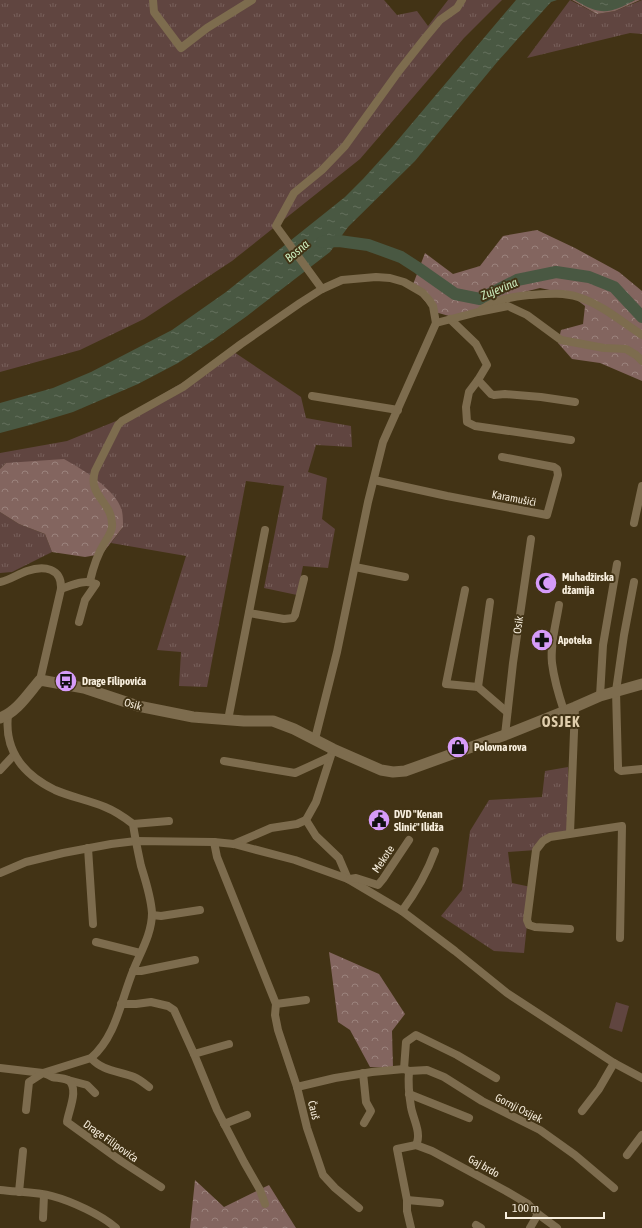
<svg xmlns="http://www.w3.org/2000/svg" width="642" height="1228" font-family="'Asap Condensed',sans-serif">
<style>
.grass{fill:url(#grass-tufts)}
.forest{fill:url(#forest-crowns)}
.pitch{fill:#604540}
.water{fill:url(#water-ripples)}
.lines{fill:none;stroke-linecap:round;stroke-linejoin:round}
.river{stroke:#495842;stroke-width:12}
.street{stroke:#7d6c4e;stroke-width:8}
.secondary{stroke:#7d6c4e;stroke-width:11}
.labels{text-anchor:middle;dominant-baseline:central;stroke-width:4;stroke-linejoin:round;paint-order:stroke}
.street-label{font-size:11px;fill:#f8efde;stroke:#423315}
.poi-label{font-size:11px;font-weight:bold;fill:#f8efde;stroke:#423315;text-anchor:start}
.water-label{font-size:12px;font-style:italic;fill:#cbebbc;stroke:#423315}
.district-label{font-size:15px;font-weight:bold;letter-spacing:1px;fill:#e0ceac;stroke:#423315}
</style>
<defs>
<pattern id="grass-tufts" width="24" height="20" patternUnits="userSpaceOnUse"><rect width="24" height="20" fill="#604540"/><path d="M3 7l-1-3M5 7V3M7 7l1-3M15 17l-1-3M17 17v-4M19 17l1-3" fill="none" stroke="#78605b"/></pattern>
<pattern id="forest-crowns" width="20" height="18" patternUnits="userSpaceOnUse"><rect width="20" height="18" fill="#83655f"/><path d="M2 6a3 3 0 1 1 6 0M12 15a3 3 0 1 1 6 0" fill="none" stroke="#9b837d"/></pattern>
<pattern id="water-ripples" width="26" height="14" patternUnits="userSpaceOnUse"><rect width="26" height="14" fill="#495842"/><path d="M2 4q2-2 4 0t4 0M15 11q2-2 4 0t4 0" fill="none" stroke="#64705d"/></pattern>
</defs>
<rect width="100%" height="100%" fill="#423315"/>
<g class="grass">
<polygon points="0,0 384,0 397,15 417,11 428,26 448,0 502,0 464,38 360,159 232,261 144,319 80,350 0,372"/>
<polygon points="570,0 597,14 615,11 642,0 642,34 630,33 527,58"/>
<polygon points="234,352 301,397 306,418 351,426 352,447 316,445 308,472 327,478 322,519 335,529 328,568 303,566 297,595 264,588 284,486 246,481 207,687 179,686 181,652 157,650 186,556 111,543 123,527 6,463 0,469 0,453 67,441 121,419"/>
<polygon points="0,512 19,524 45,534 52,552 12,572 0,573"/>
<polygon points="568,767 570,833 550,837 536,850 508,852 512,883 531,887 524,953 494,951 441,916 462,890 470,831 489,800 542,797 545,771"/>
</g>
<g class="forest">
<polygon points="572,0 575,0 579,2 631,2 635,0 640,0 615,11 597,14"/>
<polygon points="537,230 575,248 619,272 642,291 642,381 600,363 572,359 558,343 561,330 583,324 585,306 569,294 540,288 504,297 456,318 435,312 412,287 425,253 453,274 480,266 503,236"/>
<path d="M64,459C82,469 117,490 122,511C123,516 123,522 123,527L102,554L85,557L52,552L45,534L19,524L0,512V469L6,463Z"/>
<polygon points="329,952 379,974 405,1014 392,1031 393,1068 370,1067 350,1030 338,1022"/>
<polygon points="195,1180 224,1207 269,1185 296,1228 190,1228"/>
</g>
<polygon class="pitch" points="616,1002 629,1006 622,1032 609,1028"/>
<g class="water">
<polygon points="516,0 557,0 551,2 498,61 415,161 348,227 330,252 247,316 212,341 178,363 138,384 73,412 30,425 0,433 0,403 53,388 91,372 172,330 226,292 345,197 363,179 392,147"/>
<path d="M575,0H635C610,14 600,16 575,0Z"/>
</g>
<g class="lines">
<polyline class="river" points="322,242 339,241 368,245 401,257 418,268 455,294 480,299 517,280 556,272 589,277 614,287 642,317"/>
<g class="street">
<polyline points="153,0 154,12 181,48 207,28 252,0"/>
<polyline points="322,289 276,226 294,193 322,170 345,146 399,71 425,38 440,20 457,8 462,0"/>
<path d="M482,309C497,299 511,297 529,295C545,294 563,292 578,297C601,304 622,322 642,335"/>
<polyline points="450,319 476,344 487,365 478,380 469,392 466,407 467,422 475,426 571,440"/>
<polyline points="436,323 478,312 508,306 527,315 561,340 604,348 626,349 636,355 642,361"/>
<polyline points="478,380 491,394 494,395 505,394 541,397 575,402"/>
<polyline points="312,396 398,410"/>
<polyline points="374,480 447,496 547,515 558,475 557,469 554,467 502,457"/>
<polyline points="634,523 642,486"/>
<polyline points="355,567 405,577"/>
<path d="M90,581C93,568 97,555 104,544C107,538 111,534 112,527C114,502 87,497 95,471L118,425L122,421L183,387L241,344L300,303L322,289L342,280L376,277L390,278L404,282L423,293L429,300L433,306L436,323L383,442L368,502L337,652L315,739"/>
<path d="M0,582C10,580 18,574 27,571C44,565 62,568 61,589L40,680"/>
<polyline points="634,582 624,635 616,691 618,766 618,769 621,771 642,769"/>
<path d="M61,589C73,585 84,579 96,584L85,600L79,622"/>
<polyline points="465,590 446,684 478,687 507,712"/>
<path d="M559,605C556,624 550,644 552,663C554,679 559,696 564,711"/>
<polyline points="249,613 284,619 293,618 295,615 304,579"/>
<polyline points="478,687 490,602"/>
<polyline points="600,696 603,645 617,564"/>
<polyline points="228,720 265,530"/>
<polyline points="505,735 513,663 531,539"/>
<polyline points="333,749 316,802 306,820 316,836 339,858 348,879"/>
<polyline points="224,761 295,773 330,757"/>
<polyline points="0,770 14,755"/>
<polyline points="133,824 169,821"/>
<polyline points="570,833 575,707"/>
<polyline points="214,842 217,857 276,1004 275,1015 278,1030 297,1087 307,1128 323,1175 335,1188 359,1208"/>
<polyline points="234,844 271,828 297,824 306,820"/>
<polyline points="88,848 93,924"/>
<polyline points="0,873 26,862 63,853 111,844 136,841 214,842 234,844 295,860 348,879 402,911 455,951 507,993 614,1063 642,1078"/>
<polyline points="350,879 356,878 378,885 383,879 409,840"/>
<path d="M402,911C416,892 427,873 435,851"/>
<polyline points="152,915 161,916 200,910"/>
<polyline points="570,929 535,927 529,925 527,920 536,850 543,841 550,837 622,826 620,938"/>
<polyline points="96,942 140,953"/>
<polyline points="133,971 141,971 195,960"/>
<polyline points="121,1004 136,1004 151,1002 168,1006 174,1010 194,1054 217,1110 244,1162 260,1190 265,1204"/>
<polyline points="276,1004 306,1000"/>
<polyline points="194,1054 229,1044"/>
<path d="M91,1058C102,1071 119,1071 134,1077C139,1079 144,1083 149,1087"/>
<path d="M0,1068L43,1073L91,1058C116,1037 121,1000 133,971C140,953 152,934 152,913C151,897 146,882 141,866C138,852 135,838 133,824C124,817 115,811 105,807C88,800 71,797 55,790C24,775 4,751 8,715"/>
<polyline points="404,1069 406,1042 416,1035 457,1055 496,1078"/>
<path d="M409,1071C408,1083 409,1095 411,1107C413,1119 422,1133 416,1145"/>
<polyline points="363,1073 366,1102 371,1111 364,1123"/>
<polyline points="68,1080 87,1085 95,1093"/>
<polyline points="297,1087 335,1078 372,1072 404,1069 409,1071 427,1070 444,1077 482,1101 540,1130 575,1155 614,1188"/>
<polyline points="409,1094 469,1118"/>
<path d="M26,1110L29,1082L43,1073C46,1074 49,1075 52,1077C57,1078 63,1078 68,1080C80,1088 68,1112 67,1122L121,1161L161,1187"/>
<polyline points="582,1111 599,1089 614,1063"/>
<polyline points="224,1124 247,1115"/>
<polyline points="627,1155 642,1135"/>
<path d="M0,1190C16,1192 37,1192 52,1196C71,1201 102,1215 116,1228"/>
<polyline points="19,1192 23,1151"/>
<polyline points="407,1200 440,1203"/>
<polyline points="43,1218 44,1195"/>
<polyline points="476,1225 481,1228"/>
<polyline points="411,1228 407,1211 407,1200 397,1149 416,1145 432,1151 506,1191 528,1204 538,1214 557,1228"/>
<polyline points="530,1228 538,1214"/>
</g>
<path class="secondary" d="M0,718C17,712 28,694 40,680L84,688L138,706L193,717L244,721H273L294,729L333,749L381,770L393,772L405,771L505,735L575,707L600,696L642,684"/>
</g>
<defs>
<g id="mosque-disc" transform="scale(1.15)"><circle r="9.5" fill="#d69bf9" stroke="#423315"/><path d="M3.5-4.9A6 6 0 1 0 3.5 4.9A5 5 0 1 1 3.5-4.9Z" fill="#111"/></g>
<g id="pharmacy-disc" transform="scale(1.15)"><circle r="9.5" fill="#d69bf9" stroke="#423315"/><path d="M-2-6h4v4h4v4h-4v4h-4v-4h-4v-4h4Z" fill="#111"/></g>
<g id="bus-disc" transform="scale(1.15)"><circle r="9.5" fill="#d69bf9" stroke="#423315"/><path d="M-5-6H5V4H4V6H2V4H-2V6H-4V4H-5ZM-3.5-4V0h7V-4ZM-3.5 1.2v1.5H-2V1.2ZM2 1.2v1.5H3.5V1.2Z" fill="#111"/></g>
<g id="shop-disc" transform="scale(1.15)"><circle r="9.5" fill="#d69bf9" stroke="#423315"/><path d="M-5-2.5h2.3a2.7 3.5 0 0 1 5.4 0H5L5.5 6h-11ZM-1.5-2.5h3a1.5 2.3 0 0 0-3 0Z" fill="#111"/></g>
<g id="civic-disc" transform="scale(1.15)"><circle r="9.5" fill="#d69bf9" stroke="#423315"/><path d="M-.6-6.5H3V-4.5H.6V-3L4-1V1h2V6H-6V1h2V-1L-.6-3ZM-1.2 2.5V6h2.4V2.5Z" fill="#111"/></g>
</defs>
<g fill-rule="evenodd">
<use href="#mosque-disc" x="546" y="583"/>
<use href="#pharmacy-disc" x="542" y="640"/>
<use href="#bus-disc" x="66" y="681"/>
<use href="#shop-disc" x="458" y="747"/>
<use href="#civic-disc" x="379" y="820"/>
</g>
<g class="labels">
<g class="street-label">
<text transform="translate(514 498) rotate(11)">Karamušići</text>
<text transform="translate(518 625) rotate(-82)">Osik</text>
<text transform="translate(133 704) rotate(16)">Osik</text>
<text transform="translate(383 859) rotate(-56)">Mekote</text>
<text transform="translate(519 1108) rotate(27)">Gornji Osijek</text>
<text transform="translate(314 1110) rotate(76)">Čauš</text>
<text transform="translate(111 1141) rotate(35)">Drage Filipovića</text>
<text transform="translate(484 1166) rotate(29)">Gaj brdo</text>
</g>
<g class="poi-label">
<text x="562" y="577">Muhadžirska<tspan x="562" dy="13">džamija</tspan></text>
<text x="558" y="640">Apoteka</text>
<text x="82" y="681">Drage Filipovića</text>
<text x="474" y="747">Polovna rova</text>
<text x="394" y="814">DVD "Kenan<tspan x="394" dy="13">Slinić" Ilidža</tspan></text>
</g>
<g class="water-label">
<text transform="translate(297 251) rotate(-40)">Bosna</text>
<text transform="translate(499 289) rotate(-22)">Zujevina</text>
</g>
<g class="district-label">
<text x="561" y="721">OSJEK</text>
</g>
</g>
<path d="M506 1212v6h98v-6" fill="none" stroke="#f8efde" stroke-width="2"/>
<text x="512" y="1212" font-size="12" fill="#f8efde" stroke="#423315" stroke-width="3" paint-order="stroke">100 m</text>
</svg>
